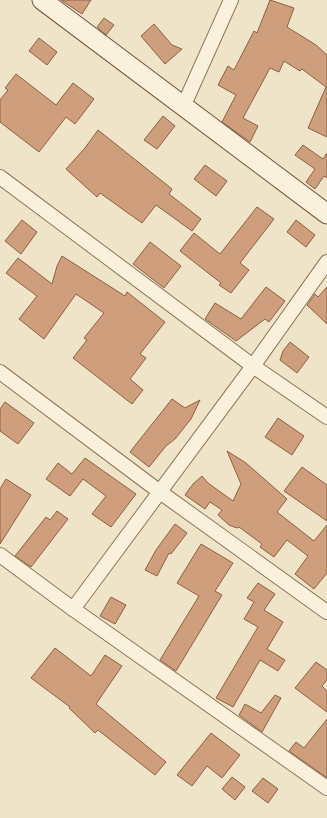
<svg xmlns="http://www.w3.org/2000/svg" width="327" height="818" font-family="Bitter,serif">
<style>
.building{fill:#cf9f7d;stroke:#8d5f41}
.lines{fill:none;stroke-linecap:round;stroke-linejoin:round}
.street-casing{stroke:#8d765c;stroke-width:16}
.secondary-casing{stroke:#6f573f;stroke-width:21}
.street{stroke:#faf1dc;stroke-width:14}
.secondary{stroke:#faf1dc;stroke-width:19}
</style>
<rect width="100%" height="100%" fill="#f0e4c8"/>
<g class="building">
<polygon points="61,0 91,0 82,14"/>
<polygon points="270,0 294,8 287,27 316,45 327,55 327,137 308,128 326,87 302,69 300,71 284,61 279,72 270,68 243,118 258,126 250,142 222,122 236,95 218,85 228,66 234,70 254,31 257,33"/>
<polygon points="104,18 114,25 106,35 97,27"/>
<polygon points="154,24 172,45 182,49 165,64 141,36"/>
<polygon points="39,38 57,52 47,65 29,51"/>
<polygon points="16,74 56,105 73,83 94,99 75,124 66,117 39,152 0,122 0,100 8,90 5,88"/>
<polygon points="163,116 175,126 157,149 144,140"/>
<polygon points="98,130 172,189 169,194 201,219 192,231 156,205 142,223 100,193 97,197 66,169 85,148"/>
<polygon points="303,145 323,159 327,153 327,178 324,176 315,189 306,182 315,169 295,155"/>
<polygon points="205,165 227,181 216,196 194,179"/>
<polygon points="257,207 274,219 240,263 249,270 231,293 219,285 221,283 180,251 194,233 220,254"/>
<polygon points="22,220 37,232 21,254 5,241"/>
<polygon points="296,220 315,235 306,247 287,232"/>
<polygon points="150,242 181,266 164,288 133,264"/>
<polygon points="62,256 125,296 127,292 165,322 140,354 146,358 130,379 143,390 132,404 73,358 87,340 84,338 104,313 76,294 44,339 19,319 37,296 6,273 18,258 52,284 57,266"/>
<polygon points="266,287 285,301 269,322 265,319 236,341 205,319 215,303 241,319"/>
<polygon points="327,287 327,324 307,305 315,294 318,297"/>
<polygon points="290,342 309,357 297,373 280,360 283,351"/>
<polygon points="172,399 185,408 200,400 191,419 175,439 166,446 149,467 130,452"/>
<polygon points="5,402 34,423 18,444 0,431 0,409"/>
<polygon points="278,418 304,436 292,455 265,437"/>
<polygon points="227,451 246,463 287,499 277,512 314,541 327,525 327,573 314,589 295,574 308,556 287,540 274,557 260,547 262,544 239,527 237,528 229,525 218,515 222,510 210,502 205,509 185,495 193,484 202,476 208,483 233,501 241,484"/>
<polygon points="85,458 136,494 111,527 92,514 106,496 83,479 70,496 46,479 58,463 72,474"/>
<polygon points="302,467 327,485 327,521 284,491"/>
<polygon points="6,479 31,495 0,544 0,489"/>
<polygon points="57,511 68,519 31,567 15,556 46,517 50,520"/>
<polygon points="175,524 187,533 171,554 169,553 157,576 145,570 156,550"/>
<polygon points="201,544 233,563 215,591 222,595 176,671 160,660 199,596 177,583"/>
<polygon points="258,583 275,594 264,610 283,622 267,649 285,660 278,671 260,660 233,707 216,698 258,627 244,619 254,602 247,598"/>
<polygon points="111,597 126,605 115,624 100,616"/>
<polygon points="55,648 91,676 105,655 122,666 96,704 166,762 155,775 98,730 95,733 69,708 70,707 31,678"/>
<polygon points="316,662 327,670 327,680 322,686 327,691 327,712 295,688"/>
<polygon points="275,695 281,698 262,732 239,715 245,704 261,713"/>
<polygon points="327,719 327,778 289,751 296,742 304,748"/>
<polygon points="211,733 240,755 222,778 207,766 192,786 177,775"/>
<polygon points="232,777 245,787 235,800 222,789"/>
<polygon points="263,778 278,789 268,803 252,791"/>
</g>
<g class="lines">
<g class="street-casing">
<g id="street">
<polyline points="183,107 231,0"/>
<polyline points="0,177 253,366 327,417"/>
<polyline points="327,262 253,366 73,609 327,788"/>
<polyline points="0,372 160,492 327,612"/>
<polyline points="0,555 73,609"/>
</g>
</g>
<g class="secondary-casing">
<polyline id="secondary" points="42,0 327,214"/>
</g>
<use href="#street" class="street"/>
<use href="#secondary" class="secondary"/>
</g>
</svg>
